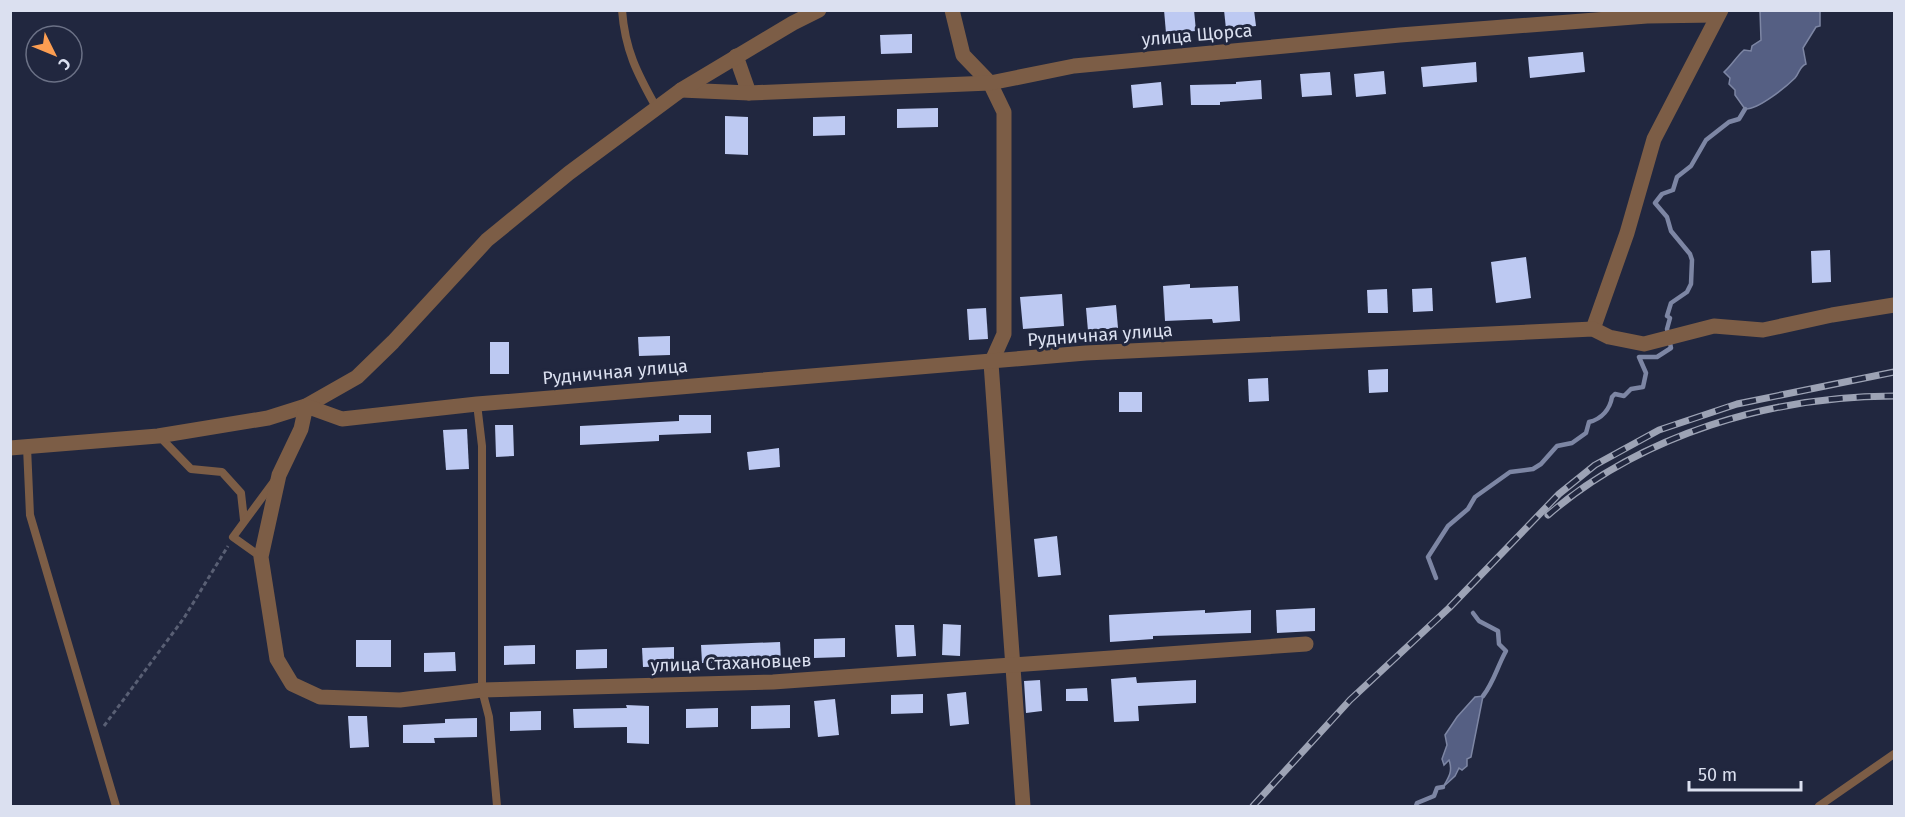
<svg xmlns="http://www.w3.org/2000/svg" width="1905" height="817" font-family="'Fira Sans',sans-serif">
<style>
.water{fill:#555f83;stroke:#7d86a4;stroke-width:1.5}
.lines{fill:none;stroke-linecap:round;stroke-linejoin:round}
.stream{stroke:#7d86a4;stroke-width:4.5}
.building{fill:#bdc9f2}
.path{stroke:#595f74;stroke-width:3;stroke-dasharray:4.5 3;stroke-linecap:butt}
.service{stroke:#7c5d46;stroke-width:8}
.minor{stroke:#7c5d46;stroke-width:15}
.rail-casing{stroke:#9da3b5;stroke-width:7}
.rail{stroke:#21273f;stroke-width:4.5;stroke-dasharray:14;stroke-linecap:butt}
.labels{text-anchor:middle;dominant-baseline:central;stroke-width:6;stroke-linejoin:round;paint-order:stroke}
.street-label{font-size:18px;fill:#dbe0f0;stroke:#21273f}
</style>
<rect width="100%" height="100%" fill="#21273f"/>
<g class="water">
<path d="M1760,11H1820V26L1816,27L1803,48L1806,64C1799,67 1800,72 1795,78C1787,86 1758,110 1745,109L1735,95V90L1729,84L1730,78L1724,72C1732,65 1736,57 1744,50L1751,51L1752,46L1761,40Z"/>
<path d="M1483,696L1471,757L1467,759V766L1462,770L1459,768L1455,776L1443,787C1449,777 1453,771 1449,760L1444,765L1442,759L1447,745L1445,735L1457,717L1475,697Z"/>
</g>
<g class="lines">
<g class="stream">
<path d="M1436,578L1428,557L1448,526L1468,509L1475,497L1510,472L1533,469L1541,464L1557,446L1572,443L1586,433L1589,422C1602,419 1610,409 1612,397L1615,394L1624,396L1631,389L1643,387L1646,373L1639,357H1657L1671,348L1667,329L1670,318L1667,316L1671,303L1687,292L1691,284L1692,260L1690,254L1671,231L1667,217L1655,203L1662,194L1673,190L1677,177L1691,166L1706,140L1729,122L1739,119L1745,109"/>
<path d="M1473,613L1479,621L1498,631L1499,644L1506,651C1497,667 1494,682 1483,696"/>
<polyline points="1416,806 1417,803 1434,796 1437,788 1443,787"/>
</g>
</g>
<g class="building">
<polygon points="1164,10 1194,10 1196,31 1166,33"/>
<polygon points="1224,10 1254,10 1256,26 1226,29"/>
<polygon points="912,34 912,53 881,54 880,35"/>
<polygon points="1583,52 1585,72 1530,78 1528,57"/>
<polygon points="1476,62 1477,82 1423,87 1421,67"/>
<polygon points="1384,71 1386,94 1356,97 1354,74"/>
<polygon points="1330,72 1332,95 1302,97 1300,74"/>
<polygon points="1261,80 1262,99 1220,102 1220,105 1191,105 1190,85 1236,84 1236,82"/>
<polygon points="1161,82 1163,105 1133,108 1131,85"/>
<polygon points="938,108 938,127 897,128 897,109"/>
<polygon points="725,116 748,117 748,155 725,154"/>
<polygon points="845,116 845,135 813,136 813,117"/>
<polygon points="1830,250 1831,282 1812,283 1811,251"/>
<polygon points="1526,257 1531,298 1496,303 1491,262"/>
<polygon points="1190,284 1190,288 1238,286 1240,321 1213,323 1212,319 1165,321 1163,286"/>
<polygon points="1432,288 1433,311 1413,312 1412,289"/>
<polygon points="1387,289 1388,313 1368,313 1367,290"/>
<polygon points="1062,294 1064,326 1023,329 1020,297"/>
<polygon points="1116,305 1118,328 1088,331 1086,308"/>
<polygon points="986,308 988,339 969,340 967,309"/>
<polygon points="670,336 670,355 639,356 638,337"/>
<rect x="490" y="342" width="19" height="32"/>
<polygon points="1388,369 1388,392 1369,393 1368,370"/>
<polygon points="1268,378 1269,401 1249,402 1248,379"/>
<rect x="1119" y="392" width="23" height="20"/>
<polygon points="679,415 711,415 711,433 659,435 659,441 580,445 580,426 679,421"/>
<polygon points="495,425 513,425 514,456 496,457"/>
<polygon points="467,429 469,469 446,470 443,430"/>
<polygon points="779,448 780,467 749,470 747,452"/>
<polygon points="1057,536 1061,575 1038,577 1034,539"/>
<polygon points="1315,608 1315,631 1277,633 1276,610"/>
<polygon points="1205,610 1205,613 1251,610 1251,633 1153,636 1153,639 1110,642 1109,615"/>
<polygon points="943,624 961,625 960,656 942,655"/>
<polygon points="895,625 914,625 916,656 897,657"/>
<polygon points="845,638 845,657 814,658 814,639"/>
<rect x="356" y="640" width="35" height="27"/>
<polygon points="780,642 781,661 702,663 701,645"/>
<polygon points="535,645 535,664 504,665 504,646"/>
<polygon points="674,647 674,666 643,667 642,648"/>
<polygon points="607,649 607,668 576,669 576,650"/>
<polygon points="455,652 456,671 424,672 424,653"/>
<polygon points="1136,677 1137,683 1196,680 1196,703 1138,706 1139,721 1114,722 1111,679"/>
<polygon points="1040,680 1042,711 1026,713 1024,681"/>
<polygon points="1087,688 1088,701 1066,701 1066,689"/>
<polygon points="966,692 969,724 950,726 947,694"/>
<polygon points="923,694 923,713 891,714 891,695"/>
<polygon points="835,699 839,735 818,737 814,701"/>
<polygon points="626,705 649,706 649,744 627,743 627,727 574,728 573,709 627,708"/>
<polygon points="790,705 790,728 751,729 751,706"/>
<polygon points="718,708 718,727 686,728 686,709"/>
<polygon points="541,711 541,730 510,731 510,712"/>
<polygon points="348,716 367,716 369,747 350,748"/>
<polygon points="477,718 477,737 434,738 435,743 403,743 403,725 445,723 445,719"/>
</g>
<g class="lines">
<polyline class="path" points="104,726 184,618 228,546"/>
<g class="service">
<path d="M622,10C625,50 637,73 656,107"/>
<polyline points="477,404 482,446 482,690 489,717 497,806"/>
<polyline points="159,436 191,469 222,472 241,493 244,520"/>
<polyline points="27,447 30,515 116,806"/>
<polyline points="261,557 233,537 275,480"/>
<polyline points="1819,806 1894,754"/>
</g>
<g class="minor">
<polyline points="952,10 963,55 990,83 1004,112 1004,334 991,363 1023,806"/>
<polyline points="736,56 749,93"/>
<polyline points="681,90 749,93 990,83 1074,66 1400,35 1647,16 1717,15"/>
<polyline points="1593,329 1627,233 1654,139 1721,10"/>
<polyline points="10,448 158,436 268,418 306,406 357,377 393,342 487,240 569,173 681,90 793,23 819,10"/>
<polyline points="1306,644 773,682 482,690 400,700 320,697 292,684 277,659 261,557 279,475 301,429 306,406 342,419 477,404 1086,353 1593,329 1609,337 1644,344 1714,326 1763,330 1832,315 1894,305"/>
</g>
<g class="rail-casing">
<g id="rail">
<path d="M1548,515C1642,434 1772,396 1894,396"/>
<polyline points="1253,806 1350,700 1449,608 1559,494 1595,465 1659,430 1737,404 1894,372"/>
</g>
</g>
<use href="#rail" class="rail"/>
</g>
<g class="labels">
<g class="street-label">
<text transform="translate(1197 35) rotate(-5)">улица Щорса</text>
<text transform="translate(1100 335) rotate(-4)">Рудничная улица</text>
<text transform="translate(615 372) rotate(-5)">Рудничная улица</text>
<text transform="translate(731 663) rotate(-2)">улица Стахановцев</text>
</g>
</g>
<rect width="1905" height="817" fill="none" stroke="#dbe0f0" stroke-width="24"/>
<g transform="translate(54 54) rotate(133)"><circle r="28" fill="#21273f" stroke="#6b7186" stroke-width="1.5"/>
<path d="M0-4.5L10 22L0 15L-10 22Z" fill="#fc9e52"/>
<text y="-9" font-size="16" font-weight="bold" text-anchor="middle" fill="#dbe0f0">С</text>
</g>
<path d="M1689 781v9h112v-9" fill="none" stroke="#dbe0f0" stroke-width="3"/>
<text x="1698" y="781" font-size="18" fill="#dbe0f0" stroke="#21273f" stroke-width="4.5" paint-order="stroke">50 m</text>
</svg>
